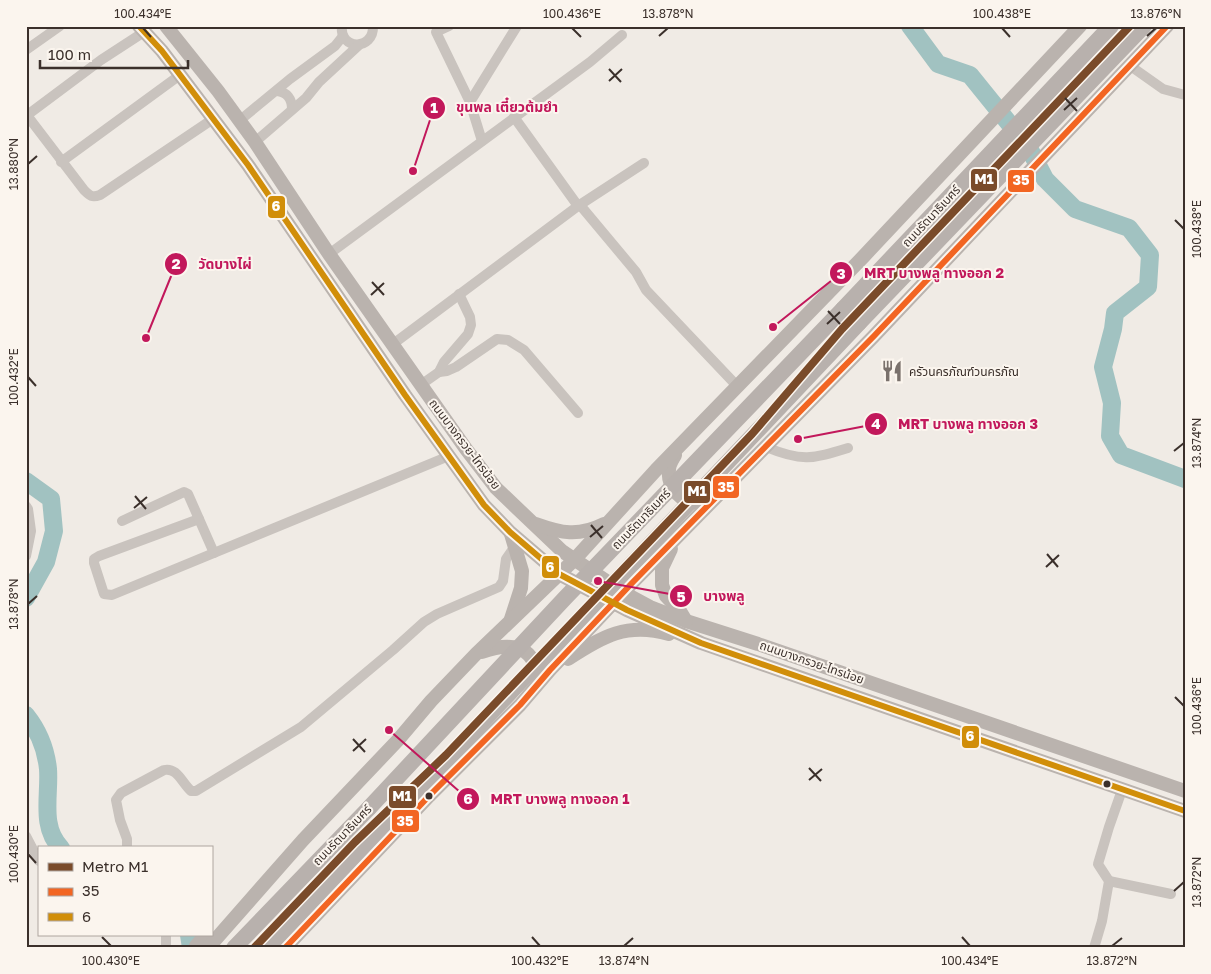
<svg xmlns="http://www.w3.org/2000/svg" width="1211" height="974" font-family="'Golos Text','Noto Sans Thai',sans-serif">
<style>
.lines{fill:none;stroke-linecap:round;stroke-linejoin:round}
.river{stroke:#a1c2c1;stroke-width:18}
.street{stroke:#c9c3be;stroke-width:10}
.secondary{stroke:#bab3ae;stroke-width:14}
.primary{stroke:#b8b1ad;stroke-width:16}
.primary-bridge{stroke:#b8b1ad;stroke-width:16}
.bus-1-casing{stroke:#fbf5ee;stroke-width:10}
.bus-2-casing{stroke:#fbf5ee;stroke-width:10}
.bus-1{stroke:#f26522;stroke-width:6}
.bus-2{stroke:#d18e09;stroke-width:6}
.metro-1-casing{stroke:#fbf5ee;stroke-width:11}
.metro-1{stroke:#7a4b2a;stroke-width:8}
.ticks{fill:none;stroke:#3b302b;stroke-width:2}
.bus-dot{fill:#3b302b;stroke:#fbf5ee;stroke-width:2}
.labels{text-anchor:middle;dominant-baseline:central;stroke-width:4;stroke-linejoin:round;paint-order:stroke}
.street-label{font-size:12px;fill:#3b302b;stroke:#fbf5ee}
.poi-label{font-size:12px;fill:#3b302b;stroke:#fbf5ee;text-anchor:start}
.leader{fill:none;stroke:#c2185b;stroke-width:2}
.callout-dot{fill:#c2185b;stroke:#fbf5ee;stroke-width:2}
.mark-label{font-size:15px;text-anchor:middle;font-weight:bold;fill:#fff}
.callout-label{font-size:14px;text-anchor:middle;font-weight:bold;fill:#c2185b;stroke:#fbf5ee;stroke-width:4;stroke-linejoin:round;paint-order:stroke}
.line-badge{stroke:#fbf5ee;stroke-width:2}
.badge-label{font-size:14px;text-anchor:middle;font-weight:bold;fill:#fff}
.neatline{fill:none;stroke:#3b302b;stroke-width:2}
.ticks-label{font-size:12px;text-anchor:middle;fill:#3b302b}
</style>
<rect width="100%" height="100%" fill="#f0ebe5"/>
<g class="lines">
<g class="river">
<polyline points="910,26 938,64 970,75 1029,148 1045,179 1075,209 1129,228 1150,255 1148,287 1115,313 1113,329 1103,367 1112,403 1110,436 1121,455 1185,479"/>
<polyline points="26,481 51,499 54,531 46,562 26,598"/>
<path d="M26,715C38,730 46,750 48,769C50,795 40,827 61,848"/>
<polyline points="189,935 191,948"/>
</g>
<g class="street">
<path d="M342,26C339,50 374,51 373,26"/>
<polyline points="449,26 436,32 470,102"/>
<polyline points="26,50 60,26"/>
<polyline points="1129,65 1163,89 1185,95"/>
<path d="M277,91C287,92 292,99 292,109"/>
<path d="M26,114L84,190C90,196 92,198 100,195L213,119"/>
<polyline points="26,116 101,60 144,32"/>
<polyline points="514,117 578,206"/>
<polyline points="239,121 290,79 335,46 343,36"/>
<polyline points="482,141 470,102 517,26"/>
<polyline points="255,142 306,98 319,82 359,45"/>
<polyline points="61,162 180,75"/>
<polyline points="580,205 636,272 646,290 738,387"/>
<polyline points="329,254 590,62 622,35"/>
<polyline points="393,344 578,206 644,163"/>
<polyline points="439,372 447,371 456,367 497,339 508,340 524,350 578,413"/>
<polyline points="422,384 439,372 444,362 468,334 471,325 470,317 459,294"/>
<path d="M766,447C802,462 812,459 848,448"/>
<polyline points="26,506 28,509 31,531 26,556"/>
<polyline points="199,519 99,556 94,559 94,563 104,594 112,595 449,456"/>
<polyline points="122,521 184,492 188,494 214,553"/>
<polyline points="26,836 39,861"/>
<path d="M127,848V839L120,820L116,800L121,793L164,770C177,767 182,783 191,791H196L301,727L393,650L424,622L437,614L499,587L503,581L506,559L515,546"/>
<polyline points="1109,881 1171,894"/>
<polyline points="166,935 166,948"/>
<polyline points="1094,948 1102,921 1109,881 1098,864 1109,827 1122,790"/>
</g>
<g class="secondary">
<polyline points="139,26 162,51 248,165 405,395 484,505 510,532 559,574 627,610 701,643 1185,811"/>
<polyline points="166,26 218,91 255,142 329,254 466,449 496,488 562,551 624,593 650,607 686,621 758,644 1185,791"/>
<path d="M675,455C673,459 669,464 669,470C667,487 682,505 700,502"/>
<path d="M536,524C561,533 578,537 604,524"/>
<polyline points="511,534 522,571 521,588 511,619"/>
<polyline points="671,549 662,568 662,585 666,596 680,611 686,621"/>
<path d="M482,652C507,643 534,643 537,676"/>
<path d="M568,659C603,636 627,622 669,634"/>
<polyline points="198,948 196,946 206,935"/>
<polyline points="208,948 303,840 398,740 431,701 476,654 574,560 656,470 864,256 1080,26"/>
<polyline points="285,948 429,796 520,705 550,670 633,582 874,336 1167,26"/>
</g>
<g class="primary">
<polyline points="843,309 1111,26"/>
<polyline points="859,323 1144,26"/>
<polyline points="234,948 369,808"/>
<polyline points="270,948 387,823"/>
</g>
<g class="primary-bridge">
<polyline points="369,808 565,598 843,309"/>
<polyline points="387,823 859,323"/>
</g>
<g class="bus-1-casing">
<polyline id="bus-1" points="285,948 429,796 520,705 550,670 633,582 874,336 1167,26"/>
</g>
<g class="bus-2-casing">
<polyline id="bus-2" points="139,26 162,51 248,165 405,395 484,505 510,532 559,574 627,610 701,643 1185,811"/>
</g>
<use href="#bus-1" class="bus-1"/>
<use href="#bus-2" class="bus-2"/>
<g class="metro-1-casing">
<polyline id="metro-1" points="254,948 355,842 446,755 606,587 752,434 842,329 1130,26"/>
</g>
<use href="#metro-1" class="metro-1"/>
</g>
<path class="ticks" d="M143,28L151,37M572,28L581,37M1002,28L1010,37M659,36L668,28M1147,36L1156,28M609,69L621,82M609,81L622,69M1065,98L1077,111M1064,110L1077,98M28,164L37,156M1175,220L1184,229M372,282L384,295M371,295L384,283M828,311L840,324M827,324L840,312M28,377L36,386M1174,451L1184,443M135,496L146,509M134,508L147,497M591,525L602,538M590,537L603,526M1047,554L1058,567M1046,567L1059,555M28,604L37,596M1175,697L1184,706M353,739L365,752M353,751L366,739M809,768L821,781M809,780L822,769M28,854L36,863M1174,891L1184,882M102,937L111,946M532,937L540,946M962,937L970,946M624,946L633,938M1112,946L1122,938"/>
<defs>
<g id="restaurant-bare" transform="scale(1.725)"><path d="M-5-6h1v4h1v-4h1v4h1v-4h1v5L-1.5 .5V6h-2V.5L-5-1ZM5-6V6H3V1.5H1.5Q1.5-4 5-6Z" fill="#7a716c" stroke="#fbf5ee" stroke-width="2.5" paint-order="stroke"/></g>
</defs>
<g fill-rule="evenodd">
<use href="#restaurant-bare" x="892" y="371"/>
</g>
<g class="bus-dot">
<circle cx="1107" cy="784" r="4.5"/>
<circle cx="429" cy="796" r="4.5"/>
</g>
<g class="labels">
<g class="street-label">
<text transform="translate(931 216) rotate(-47)">ถนนรัตนาธิเบศร์</text>
<text transform="translate(465 444) rotate(53)">ถนนบางกรวย-ไทรน้อย</text>
<text transform="translate(641 519) rotate(-46)">ถนนรัตนาธิเบศร์</text>
<text transform="translate(812 662) rotate(19)">ถนนบางกรวย-ไทรน้อย</text>
<text transform="translate(342 835) rotate(-46)">ถนนรัตนาธิเบศร์</text>
</g>
<g class="poi-label">
<text x="909" y="371">ครัวนครภัณฑ์วนครภัณ</text>
</g>
</g>
<path class="leader" d="M413 171L434 108M146 338L176 264M773 327L841 273M798 439L876 424M598 581L681 596M389 730L468 799"/>
<g class="callout-dot">
<circle cx="413" cy="171" r="5"/>
<circle cx="146" cy="338" r="5"/>
<circle cx="773" cy="327" r="5"/>
<circle cx="798" cy="439" r="5"/>
<circle cx="598" cy="581" r="5"/>
<circle cx="389" cy="730" r="5"/>
<circle cx="434" cy="108" r="12"/>
<circle cx="176" cy="264" r="12"/>
<circle cx="841" cy="273" r="12"/>
<circle cx="876" cy="424" r="12"/>
<circle cx="681" cy="596" r="12"/>
<circle cx="468" cy="799" r="12"/>
</g>
<g class="mark-label">
<text x="434" y="113">1</text>
<text x="176" y="269">2</text>
<text x="841" y="279">3</text>
<text x="876" y="429">4</text>
<text x="681" y="602">5</text>
<text x="468" y="804">6</text>
</g>
<g class="callout-label">
<text x="507" y="112">ขุนพล เตี๋ยวต้มยำ</text>
<text x="225" y="269">วัดบางไผ่</text>
<text x="934" y="278">MRT บางพลู ทางออก 2</text>
<text x="968" y="429">MRT บางพลู ทางออก 3</text>
<text x="724" y="601">บางพลู</text>
<text x="560" y="804">MRT บางพลู ทางออก 1</text>
</g>
<g class="line-badge">
<rect x="970" y="168" width="28" height="24" rx="5" fill="#7a4b2a"/>
<rect x="1007" y="169" width="28" height="24" rx="5" fill="#f26522"/>
<rect x="267" y="195" width="19" height="24" rx="5" fill="#d18e09"/>
<rect x="712" y="475" width="28" height="24" rx="5" fill="#f26522"/>
<rect x="683" y="480" width="28" height="24" rx="5" fill="#7a4b2a"/>
<rect x="541" y="555" width="19" height="24" rx="5" fill="#d18e09"/>
<rect x="961" y="725" width="19" height="24" rx="5" fill="#d18e09"/>
<rect x="388" y="785" width="29" height="24" rx="5" fill="#7a4b2a"/>
<rect x="391" y="809" width="29" height="24" rx="5" fill="#f26522"/>
</g>
<g class="badge-label">
<text x="984" y="184">M1</text>
<text x="1021" y="185">35</text>
<text x="276" y="211">6</text>
<text x="726" y="492">35</text>
<text x="697" y="496">M1</text>
<text x="550" y="572">6</text>
<text x="970" y="741">6</text>
<text x="402" y="801">M1</text>
<text x="405" y="826">35</text>
</g>
<rect width="1211" height="974" fill="none" stroke="#fbf5ee" stroke-width="55"/>
<rect x="38" y="846" width="175" height="90" fill="#fbf5ee" stroke="#aea6a0"/>
<rect x="48" y="863" width="25" height="8" fill="#7a4b2a" stroke="#aea6a0"/>
<text x="82" y="872" font-size="15" fill="#3b302b">Metro M1</text>
<rect x="48" y="888" width="25" height="8" fill="#f26522" stroke="#aea6a0"/>
<text x="82" y="896" font-size="15" fill="#3b302b">35</text>
<rect x="48" y="913" width="25" height="8" fill="#d18e09" stroke="#aea6a0"/>
<text x="82" y="922" font-size="15" fill="#3b302b">6</text>
<path d="M40 60v8h148v-8" fill="none" stroke="#3b302b" stroke-width="2.5"/>
<text x="48" y="60" font-size="15" fill="#3b302b" stroke="#fbf5ee" stroke-width="4" paint-order="stroke">100 m</text>
<rect x="28" y="28" width="1156" height="918" class="neatline"/>
<g class="ticks-label">
<text x="143" y="18">100.434°E</text>
<text x="572" y="18">100.436°E</text>
<text x="668" y="18">13.878°N</text>
<text x="1002" y="18">100.438°E</text>
<text x="1156" y="18">13.876°N</text>
<text transform="translate(14 164) rotate(-90)" y="4">13.880°N</text>
<text transform="translate(1197 229) rotate(-90)" y="4">100.438°E</text>
<text transform="translate(14 377) rotate(-90)" y="4">100.432°E</text>
<text transform="translate(1197 443) rotate(-90)" y="4">13.874°N</text>
<text transform="translate(14 604) rotate(-90)" y="4">13.878°N</text>
<text transform="translate(1197 706) rotate(-90)" y="4">100.436°E</text>
<text transform="translate(14 854) rotate(-90)" y="4">100.430°E</text>
<text transform="translate(1197 882) rotate(-90)" y="4">13.872°N</text>
<text x="111" y="965">100.430°E</text>
<text x="540" y="965">100.432°E</text>
<text x="624" y="965">13.874°N</text>
<text x="970" y="965">100.434°E</text>
<text x="1112" y="965">13.872°N</text>
</g>
</svg>
